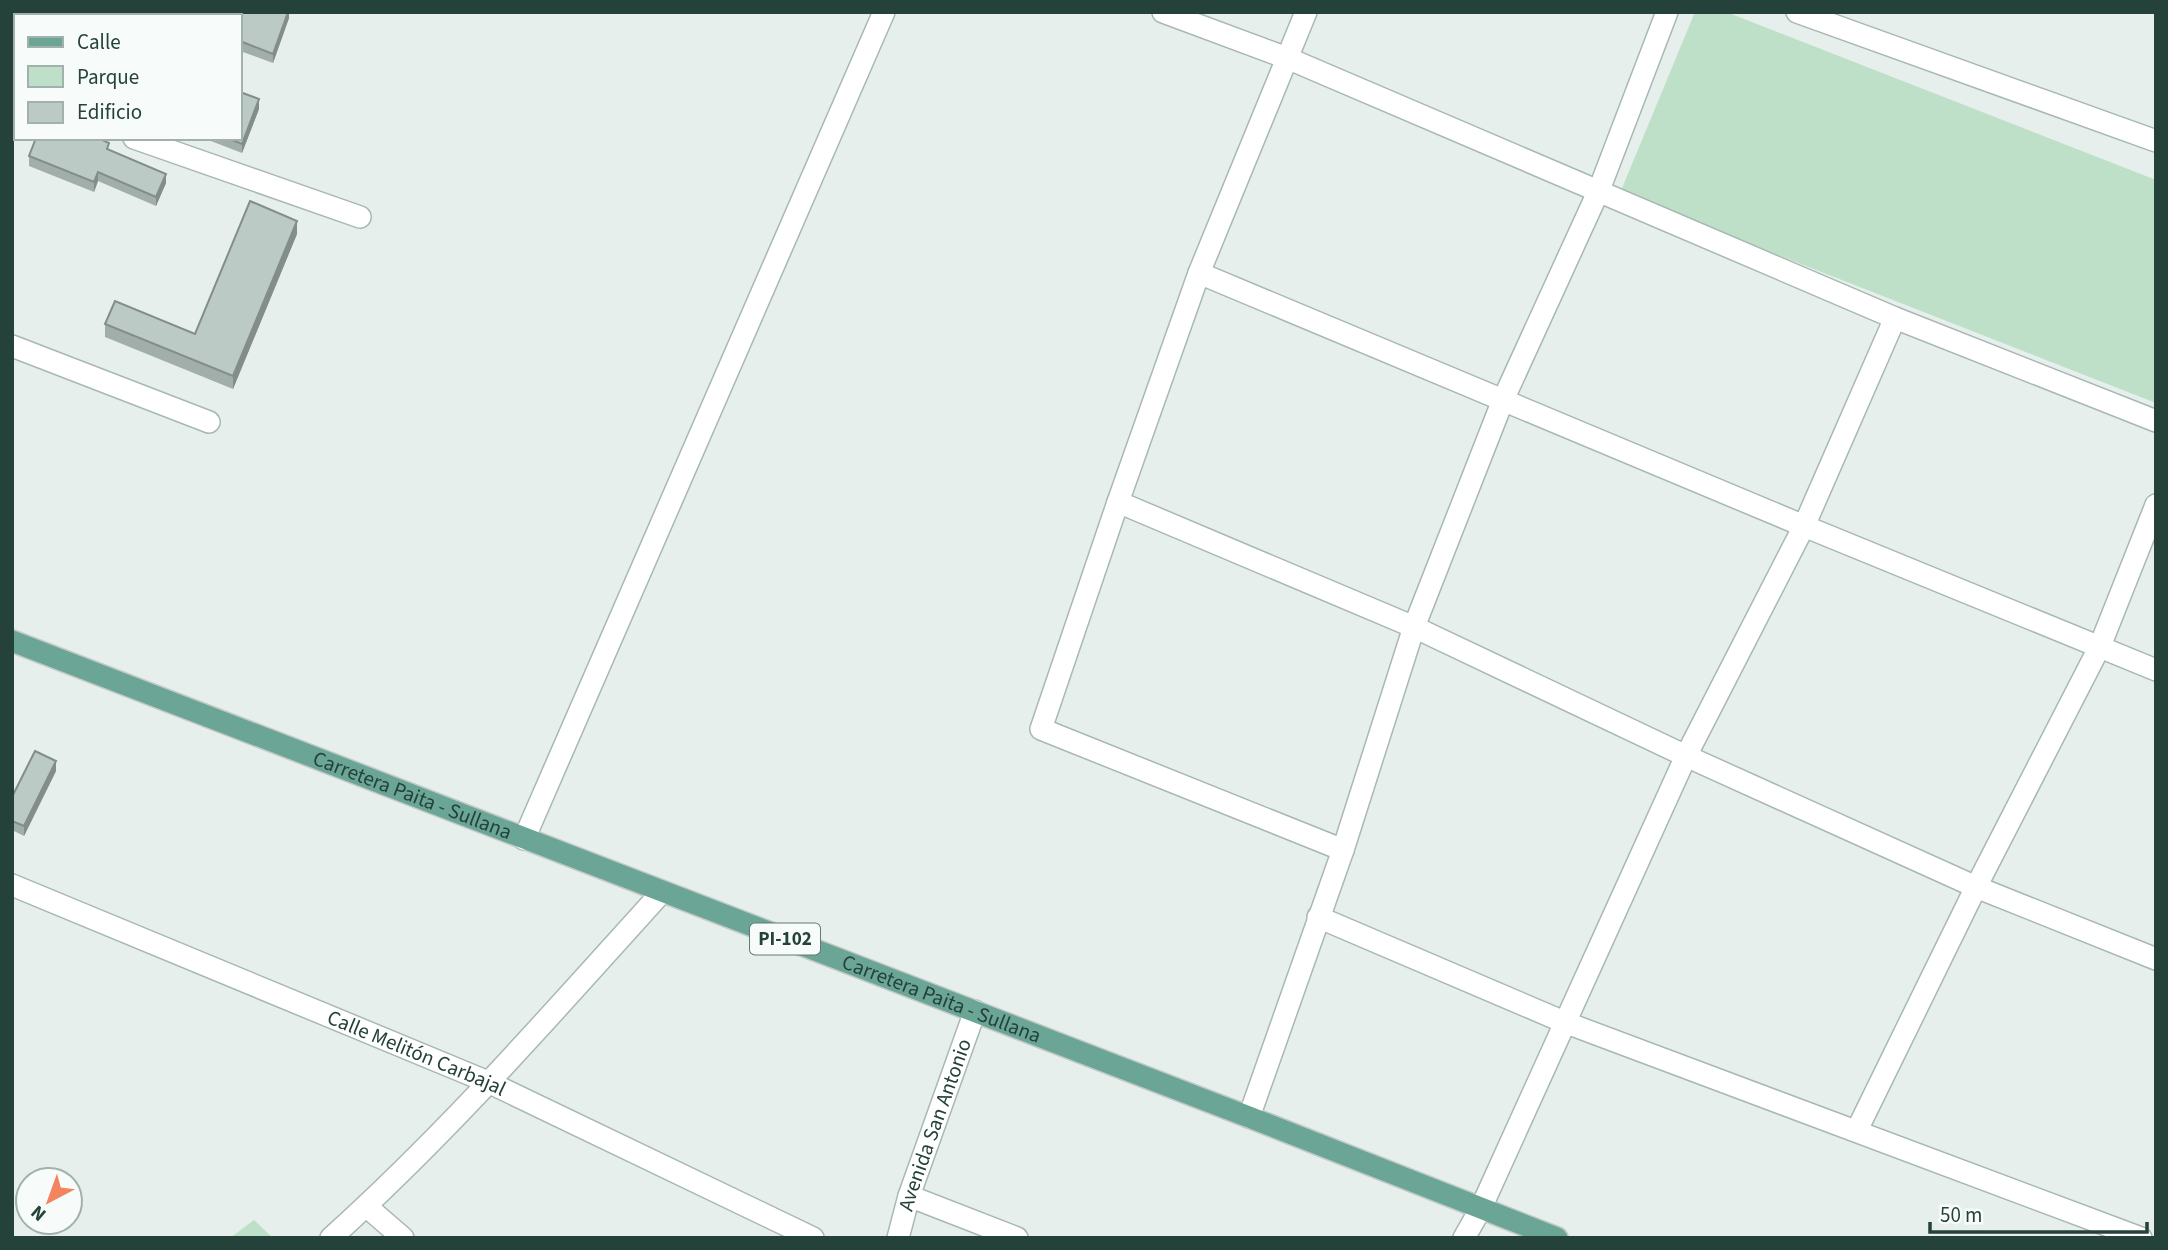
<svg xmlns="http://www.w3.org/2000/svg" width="2168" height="1250" font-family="'Source Sans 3',sans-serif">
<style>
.green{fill:#bfe0c8}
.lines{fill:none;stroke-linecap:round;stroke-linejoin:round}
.minor-casing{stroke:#a8b8b2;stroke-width:24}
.major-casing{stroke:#c2cac8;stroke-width:24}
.minor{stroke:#fff;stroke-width:21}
.major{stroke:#6aa596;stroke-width:21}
.wall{fill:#a1aea9}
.shaded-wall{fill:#838d89}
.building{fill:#bbcac4;stroke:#838d89;stroke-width:2}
.labels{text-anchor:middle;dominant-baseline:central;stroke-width:5;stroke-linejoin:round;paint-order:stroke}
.shield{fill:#f7fbf9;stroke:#637a73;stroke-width:2}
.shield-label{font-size:19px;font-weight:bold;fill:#24423a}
.street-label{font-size:21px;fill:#24423a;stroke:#f7fbf9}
</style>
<rect width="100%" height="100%" fill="#e6efeb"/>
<g class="green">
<polygon points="1695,12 1726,12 2156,180 2156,403 1620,193"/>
<polygon points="254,1220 273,1238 230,1238"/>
</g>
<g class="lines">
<g class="minor-casing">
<g id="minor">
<polyline points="1163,12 1287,58 1895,318 2156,421"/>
<polyline points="1306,12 1199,273 1118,502 1041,729 1343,850"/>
<polyline points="1797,12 2156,141"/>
<polyline points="12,96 16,97"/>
<polyline points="134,138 360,217"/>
<polyline points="1199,273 1804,526 2156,670"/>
<polyline points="12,346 209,422"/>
<polyline points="1118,502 1414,627 1686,756 1976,887 2156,959"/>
<polyline points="524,839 884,12"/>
<path id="s1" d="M12,885L488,1082L813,1238"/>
<polyline points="1318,917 1564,1022 2141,1238"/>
<polyline points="1249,1117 1343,850 1414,627 1503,400 1599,190 1667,12"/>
<polyline points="1857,1130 1976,887 2100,646 2156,505"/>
<polyline points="909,1196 1017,1238"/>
<polyline points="366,1206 403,1238"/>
<path d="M331,1238C450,1131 555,1010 662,892"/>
<path id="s2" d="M898,1238L909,1196L975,1011"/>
<polyline points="1464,1238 1481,1208 1686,756 1804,526 1895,318"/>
</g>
</g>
<g class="major-casing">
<g id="major">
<path id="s3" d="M12,641L1249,1117L1557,1238"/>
</g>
</g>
<use href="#minor" class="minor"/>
<use href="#major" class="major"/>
</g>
<g class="wall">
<polygon points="12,12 52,12 51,16 16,16 15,56 12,55"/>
<polygon points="289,12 289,18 273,63 240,51 240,16"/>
<polygon points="259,109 242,153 203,138 240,138"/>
<polygon points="109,150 166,183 156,206 98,181 94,192 29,166 29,156"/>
<polygon points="297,234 233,389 105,337 105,324 195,334"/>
<polygon points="56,771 24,836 12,830 12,797"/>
</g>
<g class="shaded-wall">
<polygon points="288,12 289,12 289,18 273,63 273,54"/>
<polygon points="259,99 259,109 242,153 242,144"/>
<polygon points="98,172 98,181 94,192 94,182"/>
<polygon points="166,174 166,183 156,206 156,197"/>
<polygon points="297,221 297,234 233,389 233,376"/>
<polygon points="56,761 56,771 24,836 24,826"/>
</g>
<g class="building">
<polygon points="12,12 29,12 27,16 16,16 15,46 12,45"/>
<polygon points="31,12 48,12 47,16 39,16"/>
<polygon points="236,12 288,12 273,54 240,41 240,16 235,16"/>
<polygon points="240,92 259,99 242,144 227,138 240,138"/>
<polygon points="36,138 98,138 109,143 107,149 166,174 156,197 98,172 94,182 29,156"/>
<polygon points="250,201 297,221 233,376 105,324 115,301 195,334"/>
<polygon points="35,751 56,761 24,826 12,821 12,797"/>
</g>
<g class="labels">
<rect class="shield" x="750" y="923.5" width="70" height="31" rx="5"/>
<g class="shield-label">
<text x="785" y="939">PI-102</text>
</g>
<g class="street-label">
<text stroke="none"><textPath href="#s3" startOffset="429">Carretera Paita - Sullana</textPath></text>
<text stroke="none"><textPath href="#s3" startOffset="996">Carretera Paita - Sullana</textPath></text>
<text stroke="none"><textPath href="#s1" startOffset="438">Calle Melitón Carbajal</textPath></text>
<text stroke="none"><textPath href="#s2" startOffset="119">Avenida San Antonio</textPath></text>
</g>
</g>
<rect width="2168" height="1250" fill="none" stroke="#24423a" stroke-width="28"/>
<rect x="14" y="14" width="228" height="126" fill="#f7fbf9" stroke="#a3b1ad" stroke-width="2"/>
<rect x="28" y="37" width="35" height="10" fill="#6aa596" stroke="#a3b1ad" stroke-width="2"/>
<text x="77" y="49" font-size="21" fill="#24423a">Calle</text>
<rect x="28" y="66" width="35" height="21" fill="#bfe0c8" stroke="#a3b1ad" stroke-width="2"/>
<text x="77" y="84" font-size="21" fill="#24423a">Parque</text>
<rect x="28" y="102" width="35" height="21" fill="#bbcac4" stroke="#a3b1ad" stroke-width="2"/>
<text x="77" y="119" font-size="21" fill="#24423a">Edificio</text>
<g transform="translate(49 1201) rotate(221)"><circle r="33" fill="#f7fbf9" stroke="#a3b1ad" stroke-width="2"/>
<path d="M0-5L12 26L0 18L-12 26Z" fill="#f4845f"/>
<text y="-10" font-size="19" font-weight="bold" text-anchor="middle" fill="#24423a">N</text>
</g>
<path d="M1930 1222v10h217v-10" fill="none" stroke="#24423a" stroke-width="3.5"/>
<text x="1940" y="1222" font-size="21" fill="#24423a" stroke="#f7fbf9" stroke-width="5" paint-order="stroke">50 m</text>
</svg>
